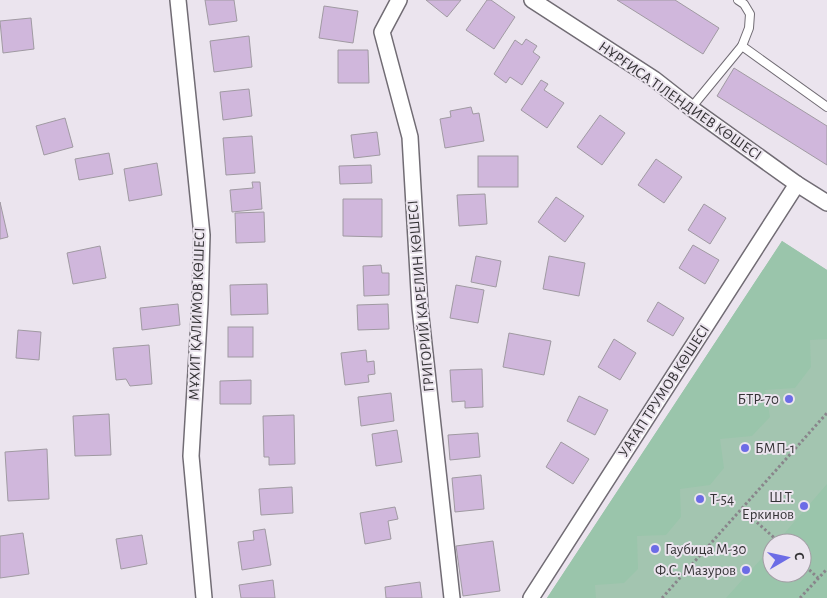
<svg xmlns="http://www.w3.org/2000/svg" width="827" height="598" font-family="'Alegreya Sans',sans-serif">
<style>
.green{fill:#a3c5b0;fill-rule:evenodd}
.forest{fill:#9ac5ab}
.building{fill:#d0b7dc;stroke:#a09aa2}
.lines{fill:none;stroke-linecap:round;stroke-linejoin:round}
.lane-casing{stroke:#716c74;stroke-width:10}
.street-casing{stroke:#716c74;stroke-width:18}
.path{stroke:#89858b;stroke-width:3;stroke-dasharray:2.5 2.5;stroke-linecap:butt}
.lane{stroke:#fff;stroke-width:8}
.street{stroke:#fff;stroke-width:15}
.poi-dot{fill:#6c6ce6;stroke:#ebe4ee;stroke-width:2}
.labels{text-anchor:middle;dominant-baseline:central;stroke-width:4;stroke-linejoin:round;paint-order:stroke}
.street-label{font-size:15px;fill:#353336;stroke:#ebe4ee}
.poi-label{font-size:15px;fill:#353336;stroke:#ebe4ee;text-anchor:end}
</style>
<rect width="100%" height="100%" fill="#ebe4ee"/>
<path class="green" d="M782,241L827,270V598H547ZM772,543H802V573H772Z"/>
<g class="forest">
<polygon points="782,241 827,270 827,339 810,340 811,367 795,388 765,390 770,417 752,436 720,439 724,468 710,485 680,489 681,517 666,535 637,536 638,569 624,583 595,585 596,598 547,598"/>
<polygon points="827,484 827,598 726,598 772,547 772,573 802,573 802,543 776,543"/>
</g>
<g class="building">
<polygon points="205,0 234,0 237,21 209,25"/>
<polygon points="426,0 461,0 447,17"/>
<polygon points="487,0 491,0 515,17 494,49 466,30"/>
<polygon points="617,0 675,0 719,28 703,54"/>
<polygon points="324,6 358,11 353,43 319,38"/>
<polygon points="31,18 34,49 3,53 0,21"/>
<polygon points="249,36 252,67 214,72 210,41"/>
<polygon points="526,39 537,46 533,52 540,57 522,85 510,77 506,83 494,74 515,40 522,45"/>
<polygon points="338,50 368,50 369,83 338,83"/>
<polygon points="734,68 827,126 827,165 717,96"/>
<polygon points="541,80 548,84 544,90 564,103 547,128 521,110"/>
<polygon points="249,89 252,116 223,120 220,92"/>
<polygon points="471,107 473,114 479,113 484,141 445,148 440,119 451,117 450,111"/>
<polygon points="600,115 625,133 602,165 577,147"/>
<polygon points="65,118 73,147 44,155 36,126"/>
<polygon points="377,132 380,155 354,158 351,135"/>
<polygon points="252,136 255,173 226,175 223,138"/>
<polygon points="109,153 113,174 79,180 75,159"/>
<rect x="478" y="156" width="40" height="31"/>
<polygon points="656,159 682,177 664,203 638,185"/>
<polygon points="157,163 162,195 129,201 124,169"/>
<polygon points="371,165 372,183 340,184 339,166"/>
<polygon points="252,182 260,182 262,209 232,212 230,190 253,188"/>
<polygon points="485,194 487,224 459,226 457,195"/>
<polygon points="556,197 584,216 565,242 538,222"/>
<polygon points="343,199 382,199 382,237 343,236"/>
<polygon points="0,202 8,237 0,239"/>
<polygon points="704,204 726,218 710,244 688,230"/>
<polygon points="264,212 265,242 236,243 235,213"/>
<polygon points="693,245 719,260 705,284 679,268"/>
<polygon points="100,246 106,278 73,284 67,253"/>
<polygon points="476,256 501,261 496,287 471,282"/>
<polygon points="549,256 585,263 579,296 543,289"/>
<polygon points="381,265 382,273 389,273 389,295 364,296 363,266"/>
<polygon points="267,284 268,314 231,315 230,285"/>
<polygon points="456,285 484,290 478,323 450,318"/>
<polygon points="658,302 684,318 673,336 647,321"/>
<polygon points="178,304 180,325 142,330 140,308"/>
<polygon points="388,304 389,329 358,330 357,305"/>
<rect x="228" y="327" width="25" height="30"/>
<polygon points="18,330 41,332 39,360 16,358"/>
<polygon points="509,333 551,341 544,375 503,367"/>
<polygon points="614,339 636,353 620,380 598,367"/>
<polygon points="149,345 152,384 130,386 126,379 116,380 113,348"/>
<polygon points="366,350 367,362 374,361 375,374 368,375 369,382 345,385 341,353"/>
<polygon points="482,369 483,407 465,408 465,401 452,402 450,370"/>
<polygon points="251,380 251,404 220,404 220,381"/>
<polygon points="391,393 394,421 361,426 358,397"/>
<polygon points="579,396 608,410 595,435 567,421"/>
<polygon points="109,414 111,455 75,456 73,416"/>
<polygon points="294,415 295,464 269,465 269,457 264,457 263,416"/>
<polygon points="397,430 402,462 376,466 372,434"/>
<polygon points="478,433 480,457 450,460 448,435"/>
<polygon points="561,442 589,459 573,484 546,467"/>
<polygon points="47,449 49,499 8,501 5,452"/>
<polygon points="481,475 484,509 455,512 452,478"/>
<polygon points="292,487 293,513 261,515 259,489"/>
<polygon points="395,507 398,519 388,521 391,539 365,544 360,513"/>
<polygon points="265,529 271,565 242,570 238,542 254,540 253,531"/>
<polygon points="23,533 29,574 0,578 0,536"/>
<polygon points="142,535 147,564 121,569 116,539"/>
<polygon points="493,541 500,591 463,596 456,546"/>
<polygon points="273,580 275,598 241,598 239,585"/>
<polygon points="420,582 422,598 386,598 385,587"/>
</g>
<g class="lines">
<g class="lane-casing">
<g id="lane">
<polyline points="742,46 827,107"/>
<polyline points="691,108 742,46 749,28 750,14 744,4 738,0"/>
</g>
</g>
<g class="street-casing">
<g id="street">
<polyline points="178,0 202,235 200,304 191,456 204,598"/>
<polyline points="399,0 382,32 410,137 420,308 452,598"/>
<polyline points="532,0 654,79 691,108 797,184 827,203"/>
<polyline points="531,598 797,184"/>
</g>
</g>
<g class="path">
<polyline points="742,509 780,543"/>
<polyline points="802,563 818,578"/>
<polyline points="662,598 827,413"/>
<polyline points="800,598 827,569"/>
</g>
<use href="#lane" class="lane"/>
<use href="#street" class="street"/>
</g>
<g class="poi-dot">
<circle cx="789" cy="399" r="5"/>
<circle cx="745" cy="448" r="5"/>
<circle cx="700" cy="499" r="5"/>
<circle cx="804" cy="506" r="5"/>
<circle cx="655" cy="549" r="5"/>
<circle cx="746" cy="570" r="5"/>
</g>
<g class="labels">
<g class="street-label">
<text transform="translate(680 101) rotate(35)">НҰРҒИСА ТІЛЕНДИЕВ КӨШЕСІ</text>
<text transform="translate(421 296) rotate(-95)">ГРИГОРИЙ КАРЕЛИН КӨШЕСІ</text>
<text transform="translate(197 314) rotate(-88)">МҰХИТ ҚАЛИМОВ КӨШЕСІ</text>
<text transform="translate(664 391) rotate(-57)">УАҒАП ТРУМОВ КӨШЕСІ</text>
</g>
<g class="poi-label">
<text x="779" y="399">БТР-70</text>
<text x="755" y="448" text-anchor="start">БМП-1</text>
<text x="794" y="497">Ш.Т.<tspan x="794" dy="17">Еркинов</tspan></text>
<text x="710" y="499" text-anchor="start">Т-54</text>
<text x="665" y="549" text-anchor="start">Гаубица М-30</text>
<text x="736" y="570">Ф.С. Мазуров</text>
</g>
</g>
<g transform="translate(787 558) rotate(81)"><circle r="24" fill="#ebe4ee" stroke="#a29da4"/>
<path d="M0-4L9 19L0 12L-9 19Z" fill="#6c6ce6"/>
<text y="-8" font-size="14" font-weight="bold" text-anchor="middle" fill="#353336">С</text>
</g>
</svg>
